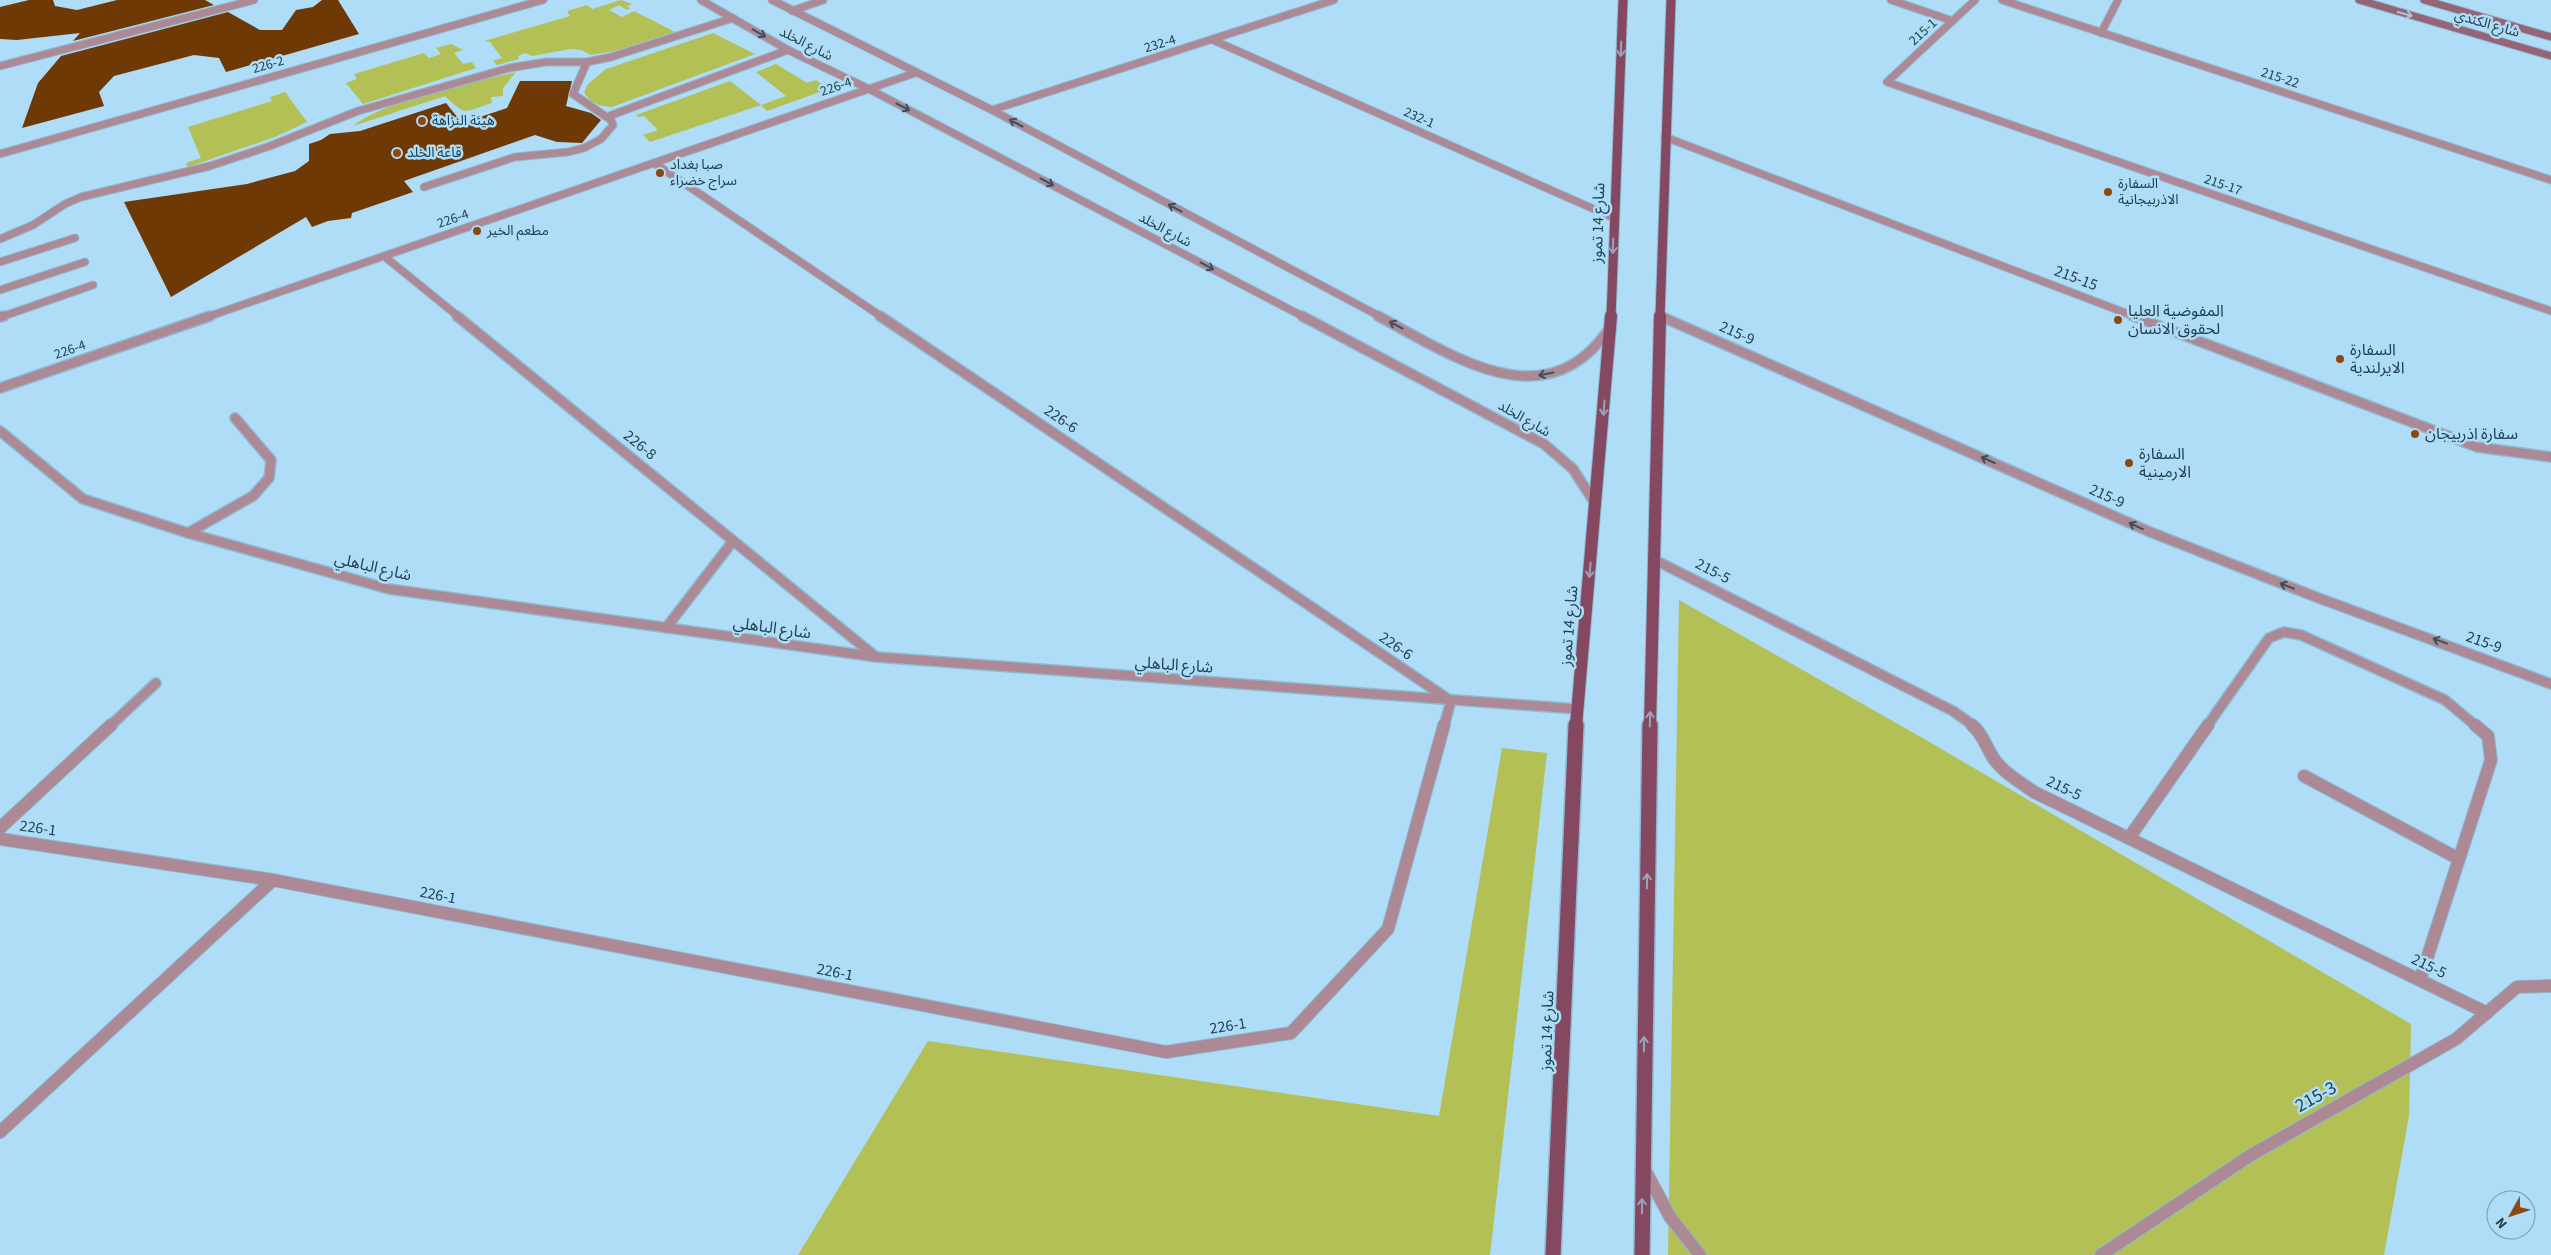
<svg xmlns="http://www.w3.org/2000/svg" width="2551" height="1255" font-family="'Source Sans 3','Noto Sans Arabic',sans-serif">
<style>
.green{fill:#b3c055}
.building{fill:#6f3906}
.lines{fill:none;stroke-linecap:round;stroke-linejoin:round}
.lane-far2-casing{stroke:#8fbad3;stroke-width:9}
.lane-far1-casing{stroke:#8fbad3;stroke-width:12}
.lane-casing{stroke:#8fbad3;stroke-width:14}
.street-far2-casing{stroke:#8fbad3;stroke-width:9}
.street-far1-casing{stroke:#8fbad3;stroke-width:12}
.street-casing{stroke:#8fbad3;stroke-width:14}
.secondary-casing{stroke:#8fbad3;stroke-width:9}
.primary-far2-casing{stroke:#8fbad3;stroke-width:11}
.primary-far1-casing{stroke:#8fbad3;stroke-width:14}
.primary-casing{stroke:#8fbad3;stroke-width:18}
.lane-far2{stroke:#ac8995;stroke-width:7}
.lane-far1{stroke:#ac8995;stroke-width:9}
.lane{stroke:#ac8995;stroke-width:12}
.street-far2{stroke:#ac8995;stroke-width:7}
.street-far1{stroke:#ac8995;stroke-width:9}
.street{stroke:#ac8995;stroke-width:12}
.secondary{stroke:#956476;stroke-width:7}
.primary-far2{stroke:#844960;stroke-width:9}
.primary-far1{stroke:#844960;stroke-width:12}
.primary{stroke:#844960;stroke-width:15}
.oneway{stroke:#aac4dd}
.oneway2{stroke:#3b4f5f}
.oneway3{stroke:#9ea1bb}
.poi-dot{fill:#894911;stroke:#afdcf7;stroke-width:2}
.labels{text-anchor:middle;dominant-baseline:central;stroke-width:5;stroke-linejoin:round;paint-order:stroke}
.far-street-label{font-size:14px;fill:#1f4052;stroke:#afdcf7}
.far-poi-label{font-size:14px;fill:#1f4052;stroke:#afdcf7;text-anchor:start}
.street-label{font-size:16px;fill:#1f4052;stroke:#afdcf7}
.poi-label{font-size:16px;fill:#1f4052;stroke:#afdcf7;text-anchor:start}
.near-street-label{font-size:19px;fill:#1f4052;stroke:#afdcf7}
</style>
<rect width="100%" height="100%" fill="#afdcf7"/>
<g class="green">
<polygon points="621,0 632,4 627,6 630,8 627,10 619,5 609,10 622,17 634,11 675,32 615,51 591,55 581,50 570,49 532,56 525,53 518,56 519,59 497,65 493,61 502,58 490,42 484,41 570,16 567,11 587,5 592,9"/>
<path d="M713,33L755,54L612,107C600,106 590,104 584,92L588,84L606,69Z"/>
<polygon points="451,44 463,50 454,53 463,64 472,62 476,68 363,104 346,83 357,79 354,74 424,53 429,58 441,54 436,48"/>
<polygon points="776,64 807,83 816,80 828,89 767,111 761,105 650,142 643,135 658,130 644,116 638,117 636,115 730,81 761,105 786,96 756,72"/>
<path d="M516,72L503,88V96L491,97L492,103C463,112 467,117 445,96L353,126C387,99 472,83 516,72Z"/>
<polygon points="285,92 307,122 275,137 188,167 186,163 201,158 188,127 272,101 270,97"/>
<polygon points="1679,600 1926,740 2411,1024 2409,1116 2384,1255 1668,1255"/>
<polygon points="1502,748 1547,753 1490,1255 798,1255 928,1041 1439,1116"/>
</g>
<g class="building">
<polygon points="29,0 53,0 55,6 77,10 117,0 205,0 214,5 73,41 80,33 17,40 0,39 0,7"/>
<polygon points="322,0 338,0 359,34 226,72 219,58 194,55 114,76 99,92 104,106 22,128 38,83 61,56 228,12 260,30 282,30 296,10 313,7"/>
<polygon points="520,81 572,81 566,106 591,113 601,120 582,143 557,142 535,135 404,181 413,192 352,213 351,218 328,221 312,227 306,217 171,297 124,202 247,184 295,171 309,161 309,144 321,140 330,134 360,131 446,103 462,123 507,108"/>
</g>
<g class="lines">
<g class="lane-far2-casing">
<g id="lane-far2">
<polyline points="1891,0 1953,21"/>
<polyline points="0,66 254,0"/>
<polyline points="609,116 788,50"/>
<polyline points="424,187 515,157 568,152 584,148 601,139 613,125 611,120 573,94 587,62"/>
<polyline points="0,239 33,225 65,204 81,197 210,166 270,146 358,111 509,68 546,62 587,62 611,57 733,18"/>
<polyline points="0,262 75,238"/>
<polyline points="0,290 85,262"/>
<polyline points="1,317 93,285"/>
</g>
</g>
<g class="lane-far1-casing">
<g id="lane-far1">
<polyline points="0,317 4,316"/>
<polyline points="188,533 253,496 269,478 271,460 235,418"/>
<polyline points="110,726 156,683"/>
<polyline points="2207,726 2269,638 2284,632 2301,635 2445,700 2476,726"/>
</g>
</g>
<g class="lane-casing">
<g id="lane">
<polyline points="2304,776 2459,859"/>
<polyline points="0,828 111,725"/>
<polyline points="2129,838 2208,725"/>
<polyline points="2420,980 2491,760 2488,736 2475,725"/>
</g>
</g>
<g class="street-far2-casing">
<g id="street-far2">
<polyline points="701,0 788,50 869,89 1304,317"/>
<polyline points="772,0 992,110 1381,317"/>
<polyline points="1975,0 1887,82 2551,311"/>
<polyline points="2002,0 2551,180"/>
<polyline points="792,11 823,0"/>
<polyline points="2101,33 2118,0"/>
<polyline points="1213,40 1614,218"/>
<polyline points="992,110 1334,0"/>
<polyline points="1665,137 2136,317"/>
<polyline points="0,154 543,0"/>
<polyline points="654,163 882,317"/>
<polyline points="384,256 459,317"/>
<polyline points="1660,316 1662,317"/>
<polyline points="207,317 915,73"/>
</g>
</g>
<g class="street-far1-casing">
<g id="street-far1">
<polyline points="457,316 876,657"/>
<polyline points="880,316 1451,701 1444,726"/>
<polyline points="1302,316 1544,444 1573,469 1596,505"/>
<path d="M1378,316C1452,355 1545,422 1609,329"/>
<polyline points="1660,316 2150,532 2316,597 2551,684"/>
<polyline points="2133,316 2477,447 2551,457"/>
<polyline points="0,388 210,316"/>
<polyline points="0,431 83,499 188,533 389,589 877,657 1577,709"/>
<polyline points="1653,559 1953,711 1974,726"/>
<polyline points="666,628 733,541"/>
</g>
</g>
<g class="street-casing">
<g id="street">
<path d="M1972,725C1983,734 1986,747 1994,759C2004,773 2020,782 2034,792L2487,1013"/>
<polyline points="0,839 273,880 1166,1052 1291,1033 1388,929 1444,725"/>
<polyline points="0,1132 273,880"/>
<polyline points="1645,1170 1670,1217 1700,1255"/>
<polyline points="2101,1255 2251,1155 2456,1039 2517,987 2551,986"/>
</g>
</g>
<g class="secondary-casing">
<g id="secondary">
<polyline points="2359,0 2551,56"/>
<polyline points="2424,0 2551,37"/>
</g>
</g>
<g class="primary-far2-casing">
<g id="primary-far2">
<polyline points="1611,317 1623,0"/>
<polyline points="1660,317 1671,0"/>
</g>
</g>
<g class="primary-far1-casing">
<g id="primary-far1">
<polyline points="1576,726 1611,316"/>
<polyline points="1650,726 1660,316"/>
</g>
</g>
<g class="primary-casing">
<g id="primary">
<polyline points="1553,1255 1576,725"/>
<polyline points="1642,1255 1650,725"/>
</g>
</g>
<use href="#lane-far2" class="lane-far2"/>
<use href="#lane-far1" class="lane-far1"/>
<use href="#lane" class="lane"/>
<use href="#street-far2" class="street-far2"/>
<use href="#street-far1" class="street-far1"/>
<use href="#street" class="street"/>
<use href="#secondary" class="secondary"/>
<use href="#primary-far2" class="primary-far2"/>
<use href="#primary-far1" class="primary-far1"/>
<use href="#primary" class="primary"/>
</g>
<defs><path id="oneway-shaft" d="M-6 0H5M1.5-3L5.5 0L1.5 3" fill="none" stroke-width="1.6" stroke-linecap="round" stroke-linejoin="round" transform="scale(1.25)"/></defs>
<use class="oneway" href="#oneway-shaft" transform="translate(2405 14) rotate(16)"/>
<g class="oneway2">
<use href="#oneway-shaft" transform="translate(759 33) rotate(30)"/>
<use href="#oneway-shaft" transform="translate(903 107) rotate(28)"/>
<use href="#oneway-shaft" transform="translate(1016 123) rotate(-152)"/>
<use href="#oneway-shaft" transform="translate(1047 182) rotate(28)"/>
<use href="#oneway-shaft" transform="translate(1175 208) rotate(-152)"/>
<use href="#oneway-shaft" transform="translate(1207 266) rotate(28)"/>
<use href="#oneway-shaft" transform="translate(1396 325) rotate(-152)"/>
<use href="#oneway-shaft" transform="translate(1546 374) rotate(169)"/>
<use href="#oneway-shaft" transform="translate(1988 460) rotate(-156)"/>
<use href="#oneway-shaft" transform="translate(2136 526) rotate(-156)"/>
<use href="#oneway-shaft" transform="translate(2287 586) rotate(-159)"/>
<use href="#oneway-shaft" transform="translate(2440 641) rotate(-160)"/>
</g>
<g class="oneway3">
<use href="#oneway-shaft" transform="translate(1621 49) rotate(92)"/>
<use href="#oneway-shaft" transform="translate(1613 246) rotate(92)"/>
<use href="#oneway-shaft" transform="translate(1604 408) rotate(94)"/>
<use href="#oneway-shaft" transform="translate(1590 570) rotate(95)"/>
<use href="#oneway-shaft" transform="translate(1650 719) rotate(-89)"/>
<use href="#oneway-shaft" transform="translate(1647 881) rotate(-89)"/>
<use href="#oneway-shaft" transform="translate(1644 1044) rotate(-89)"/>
<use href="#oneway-shaft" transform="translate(1642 1206) rotate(-90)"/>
</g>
<g class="poi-dot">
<circle cx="422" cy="121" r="5"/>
<circle cx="397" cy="153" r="5"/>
<circle cx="660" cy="173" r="5"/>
<circle cx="2108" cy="192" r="5"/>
<circle cx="477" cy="231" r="5"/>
<circle cx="2118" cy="320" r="5"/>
<circle cx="2340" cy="359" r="5"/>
<circle cx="2415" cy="434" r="5"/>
<circle cx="2129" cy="463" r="5"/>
</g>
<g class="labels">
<g class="far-street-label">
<text transform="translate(2487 24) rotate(16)">شارع الكندي</text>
<text transform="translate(1923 32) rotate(-43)">215-1</text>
<text transform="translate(806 44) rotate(27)">شارع الخلد</text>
<text transform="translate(1160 44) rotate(-17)">232-4</text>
<text transform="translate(268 65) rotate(-16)">226-2</text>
<text transform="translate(2280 78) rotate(18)">215-22</text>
<text transform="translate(836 87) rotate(-19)">226-4</text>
<text transform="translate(1419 118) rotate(24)">232-1</text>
<text transform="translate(2223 185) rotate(19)">215-17</text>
<text transform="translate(453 219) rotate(-19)">226-4</text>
<text transform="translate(1165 230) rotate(28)">شارع الخلد</text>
<text transform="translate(70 350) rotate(-19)">226-4</text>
<text transform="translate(1524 419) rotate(30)">شارع الخلد</text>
</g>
<g class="far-poi-label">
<text x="432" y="121">هيئة النزاهة</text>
<text x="407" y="153">قاعة الخلد</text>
<text x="670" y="165">صبا بغداد<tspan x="670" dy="16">سراج خضراء</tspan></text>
<text x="2118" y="184">السفارة<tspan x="2118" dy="16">الاذربيجانية</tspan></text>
<text x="487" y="231">مطعم الخير</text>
</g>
<g class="street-label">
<text transform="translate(1598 223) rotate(-88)">شارع 14 تموز</text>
<text transform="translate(2076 278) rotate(21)">215-15</text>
<text transform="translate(1737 333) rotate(24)">215-9</text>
<text transform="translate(1061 419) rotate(34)">226-6</text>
<text transform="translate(640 445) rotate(39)">226-8</text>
<text transform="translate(2107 496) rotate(24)">215-9</text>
<text transform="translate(373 567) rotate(13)">شارع الباهلي</text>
<text transform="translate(1713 571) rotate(27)">215-5</text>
<text transform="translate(1569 626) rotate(-85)">شارع 14 تموز</text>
<text transform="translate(772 628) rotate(8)">شارع الباهلي</text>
<text transform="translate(2484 642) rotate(20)">215-9</text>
<text transform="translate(1396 646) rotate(34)">226-6</text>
<text transform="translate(1174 665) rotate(4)">شارع الباهلي</text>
<text transform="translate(2064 788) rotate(26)">215-5</text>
<text transform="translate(38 828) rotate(8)">226-1</text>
<text transform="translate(438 895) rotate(11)">226-1</text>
<text transform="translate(2429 966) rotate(26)">215-5</text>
<text transform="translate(835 972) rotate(11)">226-1</text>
<text transform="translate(1228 1026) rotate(-9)">226-1</text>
<text transform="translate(1547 1031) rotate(-88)">شارع 14 تموز</text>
</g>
<g class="poi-label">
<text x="2128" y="311">المفوضية العليا<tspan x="2128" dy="18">لحقوق الانسان</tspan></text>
<text x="2350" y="350">السفارة<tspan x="2350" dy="18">الايرلندية</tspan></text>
<text x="2425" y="434">سفارة اذربيجان</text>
<text x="2139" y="454">السفارة<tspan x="2139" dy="18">الارمينية</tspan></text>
</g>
<g class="near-street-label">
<text transform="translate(2316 1097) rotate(-29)">215-3</text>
</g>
</g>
<g transform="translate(2511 1215) rotate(230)"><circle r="24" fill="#afdcf7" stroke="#759eb5"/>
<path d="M0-4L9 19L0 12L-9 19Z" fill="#894911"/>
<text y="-8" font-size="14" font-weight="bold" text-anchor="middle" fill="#1f4052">N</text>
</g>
</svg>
